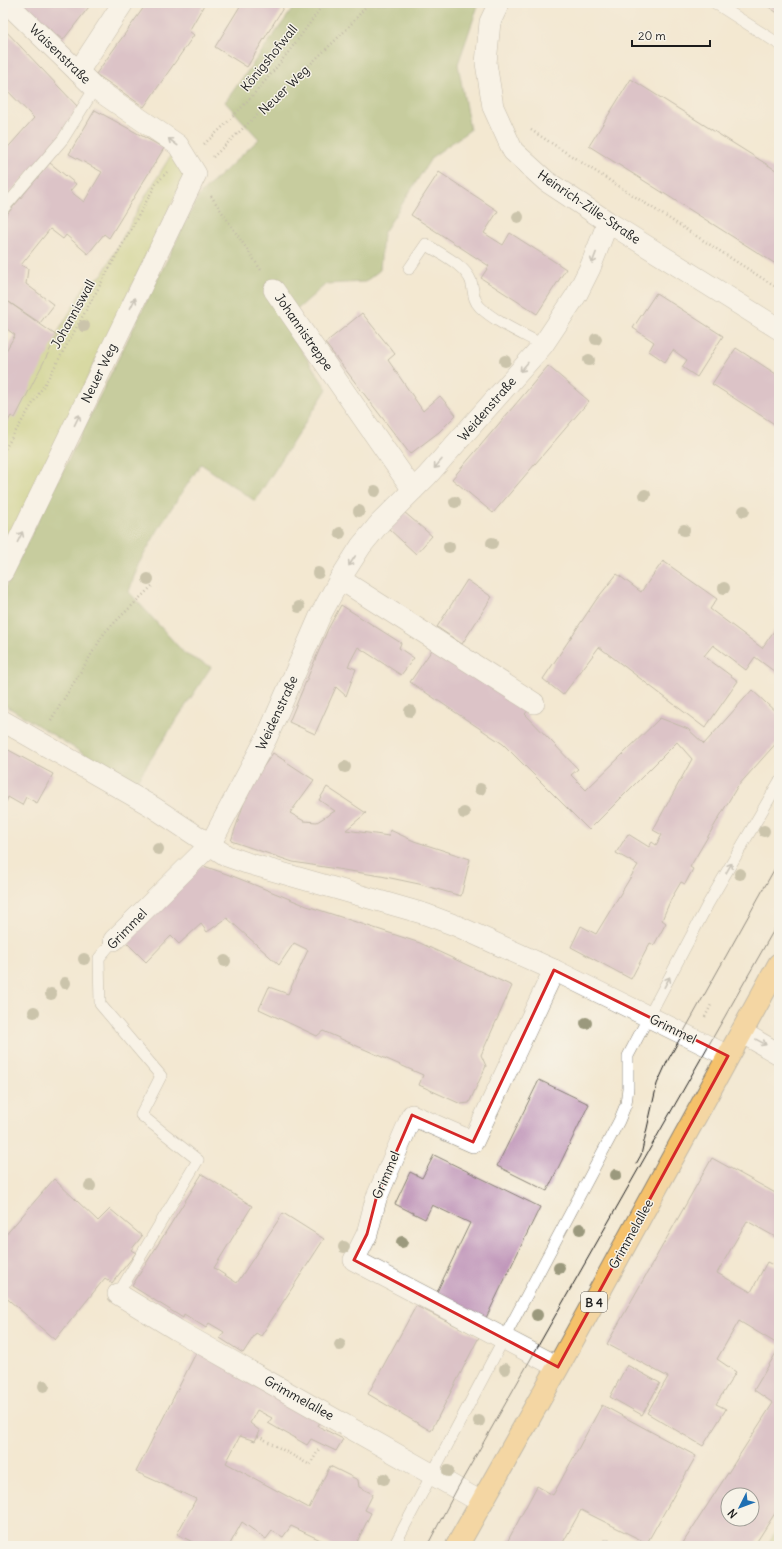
<svg xmlns="http://www.w3.org/2000/svg" width="782" height="1549" font-family="Delius,sans-serif">
<style>
.green{fill:#b8c86b;stroke:#6a7244}
.forest{fill:#92ac5f;stroke:#57643e}
.building{fill:#c198bb;fill-rule:evenodd}
.lines{fill:none;stroke-linecap:round;stroke-linejoin:round}
.service-casing{stroke:#888276;stroke-width:12}
.minor-casing{stroke:#888276;stroke-width:22}
.primary-casing{stroke:#888276;stroke-width:24}
.path{stroke:#888276;stroke-width:2.5;stroke-dasharray:1 3;stroke-linecap:butt}
.service{stroke:#fff;stroke-width:11}
.minor{stroke:#fff;stroke-width:21}
.primary{stroke:#f5c16b;stroke-width:22}
.tram{stroke:#1c1c1c;stroke-width:1}
.tree{fill:#9b997d}
.oneway{stroke:#999}
.marked{fill:none;stroke:#d62828;stroke-width:3;stroke-linejoin:round}
.labels{text-anchor:middle;dominant-baseline:central;stroke-width:3;stroke-linejoin:round;paint-order:stroke}
.shield{fill:#f7f3e8;stroke:#5e5c59;stroke-width:1}
.shield-label{font-size:12px;font-weight:bold;fill:#1c1c1c}
.street-label{font-size:13px;fill:#1c1c1c;stroke:#f7f3e8}
</style>
<rect width="100%" height="100%" fill="#f7f3e8"/>
<filter id="ink" filterUnits="userSpaceOnUse"><feTurbulence type="fractalNoise" baseFrequency=".025" numOctaves="2"/><feDisplacementMap in="SourceGraphic" scale="8" xChannelSelector="R" yChannelSelector="G"/><feConvolveMatrix kernelMatrix="1 2 1 2 8 2 1 2 1" color-interpolation-filters="sRGB"/></filter>
<filter id="wash" filterUnits="userSpaceOnUse"><feTurbulence type="fractalNoise" baseFrequency=".012" numOctaves="4" result="noise"/><feDisplacementMap in="SourceGraphic" scale="16" xChannelSelector="R" yChannelSelector="G"/><feGaussianBlur stdDeviation="0.9" result="paint"/><feColorMatrix in="noise" values="0 0 0 0 0 0 0 0 0 0 0 0 0 0 0 0 0 1.4 0 .05"/><feComposite in="paint" operator="in"/></filter>
<g filter="url(#wash)">
<rect width="100%" height="100%" fill="#f3e8d1"/>
<g class="green">
<polygon points="173,152 186,174 3,552 3,426 85,286 102,275 145,197"/>
<polygon points="779,1525 779,1546 767,1546"/>
</g>
<polygon class="forest" points="297,3 479,3 458,64 470,130 432,157 383,234 380,270 365,282 326,284 283,322 327,389 255,501 201,464 165,518 138,565 129,592 185,654 211,667 134,785 3,704 3,592 199,195 259,139 225,102"/>
<g id="blocks">
<g class="building">
<polygon points="19,3 92,3 63,40"/>
<polygon points="147,3 205,3 189,31 194,35 144,107 96,74"/>
<polygon points="242,3 286,3 247,67 215,47"/>
<polygon points="763,3 779,3 779,14"/>
<polygon points="3,28 78,107 57,141 3,201 3,153 34,118 3,86"/>
<polygon points="631,79 779,172 779,266 589,146"/>
<polygon points="95,110 164,148 109,238 104,234 88,254 66,235 63,239 50,229 21,265 28,269 26,284 54,305 40,323 3,298 3,219 50,163 76,184 70,191 84,202 102,172 69,154"/>
<polygon points="439,172 498,211 484,233 503,245 510,233 566,269 537,314 481,278 489,266 411,215"/>
<polygon points="656,293 723,336 697,377 682,367 687,360 673,350 665,362 649,351 654,342 633,328"/>
<polygon points="3,298 57,336 15,418 11,416 3,430 3,356 15,335 3,326"/>
<polygon points="362,313 395,354 388,360 423,411 440,396 456,415 439,432 410,454 325,343"/>
<polygon points="736,348 779,376 779,427 712,384"/>
<polygon points="548,366 589,401 493,513 452,479"/>
<polygon points="404,512 432,536 416,554 389,529"/>
<polygon points="663,561 717,599 710,609 762,648 779,624 779,675 755,657 746,670 713,645 704,656 738,681 705,728 599,647 563,695 543,679 596,600 617,574 641,592"/>
<polygon points="467,580 492,597 462,644 437,627"/>
<polygon points="341,605 401,643 399,648 414,658 401,675 358,647 348,666 356,669 346,696 336,687 315,734 289,722 328,629"/>
<polygon points="434,647 530,708 525,714 578,769 571,775 586,790 660,718 688,729 704,744 752,690 779,715 779,740 737,787 690,867 693,869 685,884 681,882 671,899 662,920 666,923 654,945 650,943 631,979 571,947 581,926 596,934 638,865 616,853 628,834 649,847 652,842 656,845 662,835 653,830 692,759 677,742 589,830 503,744 410,682"/>
<polygon points="3,747 53,774 37,803 26,797 22,805 8,797 6,802 3,800"/>
<polygon points="273,753 314,780 290,813 304,821 317,822 335,811 319,800 327,787 366,813 346,830 389,836 390,830 414,841 470,859 461,896 419,884 381,876 293,862 231,841 244,803 259,773"/>
<polygon points="201,865 235,877 307,906 420,943 512,986 481,1055 486,1066 469,1103 461,1104 419,1085 423,1075 323,1031 317,1036 259,1009 269,987 288,994 308,950 294,943 279,965 227,918 207,932 201,924 179,944 171,936 146,962 126,942"/>
<polygon points="539,1080 589,1104 547,1191 497,1166"/>
<polygon points="434,1155 540,1207 484,1322 434,1298 470,1223 432,1205 425,1219 395,1204 410,1172 422,1178"/>
<polygon points="712,1158 779,1195 779,1239 747,1221 717,1273 751,1292 767,1262 779,1268 779,1345 739,1321 717,1359 736,1372 716,1404 726,1409 703,1446 647,1413 668,1377 607,1344"/>
<polygon points="202,1174 252,1206 214,1268 237,1283 283,1213 324,1239 261,1336 256,1333 243,1353 220,1338 224,1332 209,1323 206,1328 184,1314 183,1318 132,1286"/>
<polygon points="54,1179 98,1221 110,1209 142,1236 131,1250 136,1253 112,1283 105,1278 55,1340 3,1295 3,1238"/>
<polygon points="416,1306 479,1337 431,1431 368,1394"/>
<path d="M779,1348V1507L754,1546H681L773,1403L754,1390ZM728,1495H752V1519H728Z"/>
<polygon points="198,1349 321,1420 318,1426 343,1439 336,1451 311,1439 307,1445 268,1423 272,1418 257,1410 250,1423 260,1431 255,1441 240,1436 226,1463 309,1508 330,1466 358,1480 359,1487 373,1494 365,1510 371,1513 355,1546 333,1546 291,1526 283,1537 272,1531 266,1539 242,1522 229,1546 200,1546 177,1534 196,1499 136,1472"/>
<polygon points="627,1365 660,1383 642,1415 610,1397"/>
<polygon points="602,1405 696,1456 647,1543 581,1510 561,1546 505,1546 537,1486 553,1495"/>
</g>
</g>
</g>
<g filter="url(#ink)">
<use href="#blocks" fill-opacity="0" stroke="#888276" stroke-width="1"/>
<g class="lines">
<g class="service-casing">
<g id="service">
<polyline points="715,3 779,44"/>
<polyline points="3,209 63,139 95,88"/>
<path d="M409,269L426,244C440,254 464,264 471,281C474,290 472,299 480,307C495,322 523,334 543,345"/>
<polyline points="114,940 99,958 100,1004 161,1076 141,1115 198,1160 118,1294"/>
<polyline points="394,1546 619,1121 626,1104 628,1088 628,1056 708,904 779,782"/>
<polyline points="606,1546 607,1545"/>
</g>
</g>
<g class="minor-casing">
<g id="minor">
<polyline points="499,3 490,22 486,63 493,107 513,151 546,181 608,222 779,329"/>
<polyline points="78,72 123,3"/>
<polyline points="274,290 413,490"/>
<polyline points="3,572 196,174 178,145 95,88 7,3"/>
<polyline points="340,579 534,703"/>
<polyline points="3,721 153,807 227,856 247,863 425,914 457,926 554,970 728,1056"/>
<polyline points="114,940 210,845 267,737 320,616 340,579 361,546 380,523 427,476 543,345 577,294 590,268 608,222"/>
<polyline points="554,970 473,1142 412,1115 376,1199 367,1234 354,1260 558,1367"/>
<polyline points="741,1032 779,1054"/>
<polyline points="118,1294 177,1330 481,1502"/>
</g>
</g>
<g class="primary-casing">
<polyline id="primary" points="457,1546 558,1367 779,964"/>
</g>
<g class="path">
<polyline points="531,130 779,289"/>
<path d="M204,144C248,106 291,51 324,3"/>
<polyline points="213,157 346,30 369,3"/>
<polyline points="211,196 261,270"/>
<polyline points="3,452 49,377 156,184 167,172"/>
<polyline points="51,720 105,632 152,586"/>
<polyline points="705,1017 712,1003"/>
<polyline points="258,1436 310,1465 319,1449"/>
</g>
<use href="#service" class="service"/>
<use href="#minor" class="minor"/>
<use href="#primary" class="primary"/>
<g class="tram">
<polyline points="636,1164 641,1155 657,1084 668,1060 779,861"/>
<polyline points="427,1546 457,1489 779,921"/>
</g>
</g>
<g class="tree">
<circle cx="518" cy="217" r="6"/>
<circle cx="84" cy="326" r="6"/>
<circle cx="596" cy="339" r="6"/>
<circle cx="589" cy="360" r="6"/>
<circle cx="505" cy="361" r="6"/>
<circle cx="375" cy="491" r="6"/>
<circle cx="645" cy="495" r="6"/>
<circle cx="455" cy="502" r="6"/>
<circle cx="359" cy="511" r="6"/>
<circle cx="744" cy="511" r="6"/>
<circle cx="684" cy="530" r="6"/>
<circle cx="340" cy="533" r="6"/>
<circle cx="492" cy="543" r="6"/>
<circle cx="449" cy="547" r="6"/>
<circle cx="318" cy="573" r="6"/>
<circle cx="148" cy="579" r="6"/>
<circle cx="724" cy="588" r="6"/>
<circle cx="299" cy="607" r="6"/>
<circle cx="410" cy="711" r="6"/>
<circle cx="345" cy="767" r="6"/>
<circle cx="480" cy="789" r="6"/>
<circle cx="464" cy="813" r="6"/>
<circle cx="764" cy="831" r="6"/>
<circle cx="158" cy="849" r="6"/>
<circle cx="740" cy="874" r="6"/>
<circle cx="84" cy="959" r="6"/>
<circle cx="225" cy="961" r="6"/>
<circle cx="65" cy="983" r="6"/>
<circle cx="51" cy="994" r="6"/>
<circle cx="34" cy="1012" r="6"/>
<circle cx="586" cy="1023" r="6"/>
<circle cx="616" cy="1175" r="6"/>
<circle cx="90" cy="1186" r="6"/>
<circle cx="580" cy="1229" r="6"/>
<circle cx="402" cy="1242" r="6"/>
<circle cx="344" cy="1247" r="6"/>
<circle cx="559" cy="1268" r="6"/>
<circle cx="537" cy="1315" r="6"/>
<circle cx="340" cy="1345" r="6"/>
<circle cx="505" cy="1369" r="6"/>
<circle cx="44" cy="1386" r="6"/>
<circle cx="479" cy="1421" r="6"/>
<circle cx="448" cy="1471" r="6"/>
<circle cx="384" cy="1479" r="6"/>
</g>
<defs><path id="oneway-shaft" d="M-6 0H5M1.5-3L5.5 0L1.5 3" fill="none" stroke-width="1.6" stroke-linecap="round" stroke-linejoin="round"/></defs>
<g class="oneway">
<use href="#oneway-shaft" transform="translate(173 142) rotate(-143)"/>
<use href="#oneway-shaft" transform="translate(594 258) rotate(111)"/>
<use href="#oneway-shaft" transform="translate(133 303) rotate(-64)"/>
<use href="#oneway-shaft" transform="translate(524 367) rotate(131)"/>
<use href="#oneway-shaft" transform="translate(77 420) rotate(-64)"/>
<use href="#oneway-shaft" transform="translate(438 464) rotate(131)"/>
<use href="#oneway-shaft" transform="translate(20 537) rotate(-64)"/>
<use href="#oneway-shaft" transform="translate(352 561) rotate(123)"/>
<use href="#oneway-shaft" transform="translate(729 868) rotate(-60)"/>
<use href="#oneway-shaft" transform="translate(667 982) rotate(-62)"/>
<use href="#oneway-shaft" transform="translate(761 1042) rotate(29)"/>
</g>
</g>
<path d="M0 0H782V1549H0ZM554,970L728,1056L558,1367L354,1260L367,1234L376,1199L412,1115L473,1142Z" fill="#f3e8d1" fill-opacity=".55" fill-rule="evenodd"/>
<path class="marked" d="M554,970L728,1056L558,1367L354,1260L367,1234L376,1199L412,1115L473,1142Z"/>
<g class="labels">
<rect class="shield" x="581" y="1292" width="26" height="20" rx="3"/>
<g class="shield-label">
<text x="594" y="1302">B 4</text>
</g>
<g class="street-label">
<text transform="translate(60 54) rotate(44)">Waisenstraße</text>
<text transform="translate(269 58) rotate(-51)">Königshofwall</text>
<text transform="translate(284 90) rotate(-44)">Neuer Weg</text>
<text transform="translate(589 207) rotate(34)">Heinrich-Zille-Straße</text>
<text transform="translate(73 314) rotate(-61)">Johanniswall</text>
<text transform="translate(304 332) rotate(55)">Johannistreppe</text>
<text transform="translate(99 373) rotate(-64)">Neuer Weg</text>
<text transform="translate(487 409) rotate(-49)">Weidenstraße</text>
<text transform="translate(277 713) rotate(-65)">Weidenstraße</text>
<text transform="translate(127 929) rotate(-46)">Grimmel</text>
<text transform="translate(673 1029) rotate(26)">Grimmel</text>
<text transform="translate(386 1175) rotate(-67)">Grimmel</text>
<text transform="translate(631 1234) rotate(-61)">Grimmelallee</text>
<text transform="translate(299 1398) rotate(29)">Grimmelallee</text>
</g>
</g>
<rect width="782" height="1549" fill="none" stroke="#f7f3e8" stroke-width="16"/>
<g transform="translate(740 1507) rotate(228)"><circle r="19" fill="#f7f3e8" stroke="#9f9d96"/>
<path d="M0-3L7 15L0 10L-7 15Z" fill="#1f6fb2"/>
<text y="-6" font-size="11" font-weight="bold" text-anchor="middle" fill="#1c1c1c">N</text>
</g>
<path d="M632 40v6h78v-6" fill="none" stroke="#1c1c1c" stroke-width="2"/>
<text x="638" y="40" font-size="12" fill="#1c1c1c" stroke="#f7f3e8" stroke-width="3" paint-order="stroke">20 m</text>
</svg>
